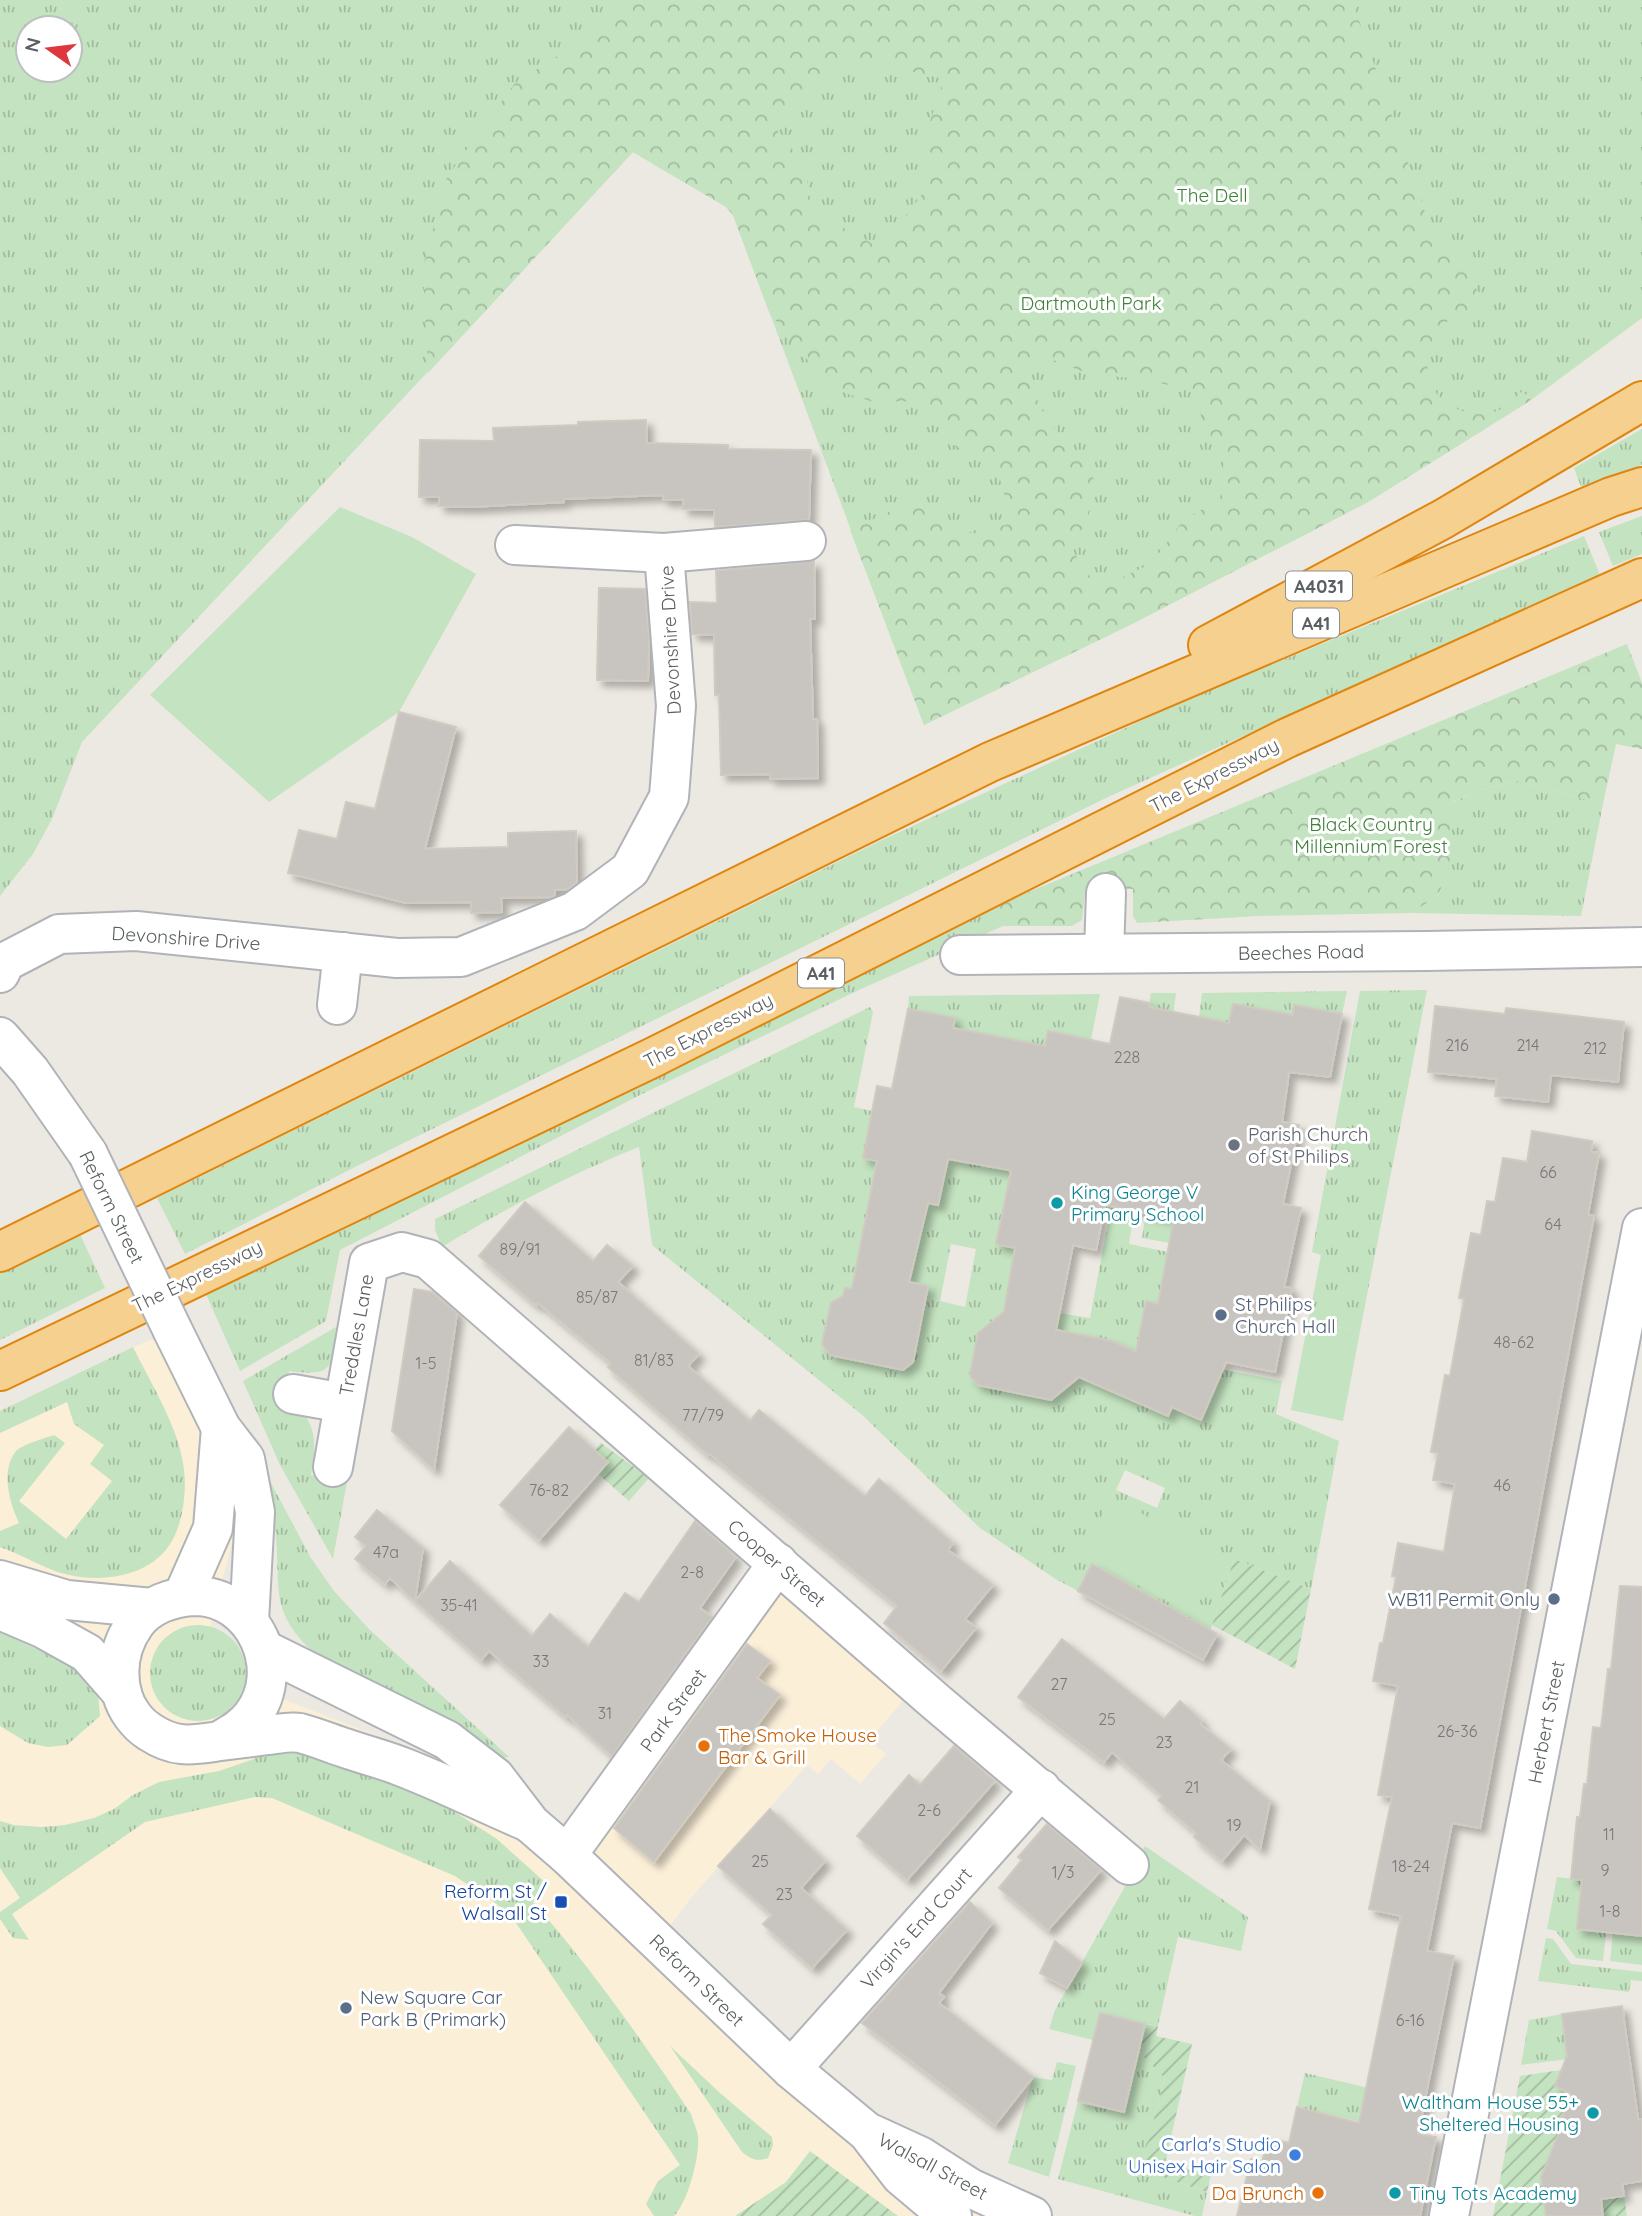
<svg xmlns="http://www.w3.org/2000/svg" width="1642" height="2216" font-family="Quicksand,sans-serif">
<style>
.commercial{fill:#fbefd8}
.grass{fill:url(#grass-tufts);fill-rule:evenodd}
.forest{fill:url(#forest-crowns);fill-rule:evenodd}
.garden{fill:url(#garden-furrows)}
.pitch{fill:#c4e3c0}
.building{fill:#c8c4bf;stroke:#d0cac1;stroke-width:2;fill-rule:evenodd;filter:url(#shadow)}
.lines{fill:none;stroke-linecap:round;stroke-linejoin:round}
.minor-casing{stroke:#b0b3b7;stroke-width:42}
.highway-casing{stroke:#e0850e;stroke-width:42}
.minor{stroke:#fff;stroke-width:38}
.highway{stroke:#f6d08f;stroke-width:38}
.minor-bridge-casing{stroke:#b0b3b7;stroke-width:42;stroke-linecap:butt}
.minor-bridge{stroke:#fff;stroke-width:38}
.worship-dot{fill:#6b7280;stroke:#fff;stroke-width:2.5}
.culture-dot{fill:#0f9aa8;stroke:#fff;stroke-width:2.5}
.service-dot{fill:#5c6f8a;stroke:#fff;stroke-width:2.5}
.food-dot{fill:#e8710a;stroke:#fff;stroke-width:2.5}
.transit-dot{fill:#1a4fb4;stroke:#fff;stroke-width:2.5}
.shop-dot{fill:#3f7fe0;stroke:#fff;stroke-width:2.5}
.labels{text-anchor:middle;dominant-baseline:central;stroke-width:6;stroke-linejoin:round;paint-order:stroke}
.number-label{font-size:16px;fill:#767879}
.shield{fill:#fff;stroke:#8c8f91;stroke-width:2}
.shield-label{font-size:18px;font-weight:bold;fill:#5a5f62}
.park-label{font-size:19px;fill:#3f813a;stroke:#fff}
.street-label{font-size:19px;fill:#5a5f62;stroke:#fff}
.worship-label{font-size:19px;fill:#5b616d;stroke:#fff;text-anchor:start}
.culture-label{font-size:19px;fill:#0d838f;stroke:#fff;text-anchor:start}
.service-label{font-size:19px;fill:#4e5e75;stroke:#fff;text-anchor:start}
.food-label{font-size:19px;fill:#c56008;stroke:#fff;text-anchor:start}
.transit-label{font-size:19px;fill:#164399;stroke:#fff;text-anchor:end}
.shop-label{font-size:19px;fill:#366cbe;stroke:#fff;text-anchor:end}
</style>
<defs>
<pattern id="grass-tufts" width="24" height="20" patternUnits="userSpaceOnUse" patternTransform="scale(1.75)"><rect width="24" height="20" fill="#c4e3c0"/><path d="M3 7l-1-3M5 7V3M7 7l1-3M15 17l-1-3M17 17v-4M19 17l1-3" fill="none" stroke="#a2bb9f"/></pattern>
<pattern id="forest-crowns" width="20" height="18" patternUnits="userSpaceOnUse" patternTransform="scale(1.75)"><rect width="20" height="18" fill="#c4e3c0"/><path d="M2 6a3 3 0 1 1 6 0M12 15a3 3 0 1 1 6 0" fill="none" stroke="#a2bb9f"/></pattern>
<pattern id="garden-furrows" width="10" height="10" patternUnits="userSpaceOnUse" patternTransform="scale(1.75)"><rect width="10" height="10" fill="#c4e3c0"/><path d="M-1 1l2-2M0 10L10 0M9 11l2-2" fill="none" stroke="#a2bb9f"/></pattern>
<filter id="shadow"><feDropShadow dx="6" dy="6" stdDeviation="3.5" flood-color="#0004"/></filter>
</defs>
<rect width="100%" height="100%" fill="#ece9e2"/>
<polygon class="commercial" points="173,1331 233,1480 232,1542 199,1672 245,1684 433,1758 531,1824 567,1855 780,1586 908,1695 869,1740 886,1754 860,1784 831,1759 818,1774 807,1765 690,1899 658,1942 867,2132 983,2216 0,2216 0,1411 133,1347"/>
<g class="grass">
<path d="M0,0H1642V318L1531,400L1368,502L1130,625L924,725L733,215L726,207L633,152L82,742L52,819L33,854L0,896ZM28,28H70V70H28Z"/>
<polygon points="1642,429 1642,465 1581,487 1574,468"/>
<polygon points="1642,516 1642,554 1613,566 1599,532"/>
<polygon points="1584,536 1600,575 1108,797 353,1168 185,1254 157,1198 880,841 1193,697"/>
<polygon points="1518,781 1603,804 1581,916 1411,913 1436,897 1451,871 1451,803 1479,790"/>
<polygon points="990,908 1003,926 861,989 642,1094 340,1250 326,1321 240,1371 206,1294 490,1152"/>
<polygon points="1427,990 1360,1331 1308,1322 1321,1255 1312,1252 1360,991"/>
<polygon points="1347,991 1342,1014 1294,1006 1293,1015 1233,1004 1229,1023 1199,1017 1202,993"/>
<path d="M1151,993H1176L1153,1171L1140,1170L1129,1244L1168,1252L1158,1304L1146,1302L1141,1326L1170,1359L1282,1381L1276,1414L1339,1441L1311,1589L1234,1559L1210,1631L1093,1564L1078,1591L1054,1578L980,1528L861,1414L652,1245L639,1147C570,1174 505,1209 442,1247L435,1230V1219L870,1007L873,1012L854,1107L872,1111L863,1158L877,1161L852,1289L845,1288L843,1296L831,1304L822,1344L830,1355L902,1370L913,1362L928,1286L902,1281L918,1201L938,1205L948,1159L954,1160L1020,1114L1009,1171L1015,1173L1023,1249L1008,1329L978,1333L970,1375L979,1385L1051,1400L1061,1392L1056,1331L1059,1313L1090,1318ZM951,1244L976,1249L965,1307L940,1301ZM1113,1342L1201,1419L1172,1407L1167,1416L1095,1384ZM1125,1470L1165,1488L1157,1508L1116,1490Z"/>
<polygon points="1100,994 1091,1040 1048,1032 1045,1046 953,1028 955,1018 908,1009 909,996"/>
<polygon points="1146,1213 1293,1242 1289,1264 1142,1238"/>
<polygon points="78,1230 105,1288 0,1340 0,1271"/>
<path d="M336,1327C331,1368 335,1377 289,1371L282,1408L303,1412C318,1433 315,1450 311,1475L347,1482L333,1559L280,1465L243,1381Z"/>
<path d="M133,1347C151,1384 180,1429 184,1470C187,1495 182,1533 164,1552C142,1577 101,1582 69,1575C46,1570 23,1555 0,1547V1531L19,1523C9,1502 0,1469 17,1450C27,1443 42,1439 54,1435L65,1443L19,1501L66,1539L112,1481L90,1464L104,1445L74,1424L67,1402L0,1433V1411Z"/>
<path d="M263,1468L311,1558L334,1591L369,1629L509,1757L499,1758L320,1658C266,1612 282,1588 275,1527C273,1507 267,1487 263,1468Z"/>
<circle cx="198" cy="1673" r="48"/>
<polygon points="0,1632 78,1668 97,1683 100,1716 67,1745 48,1747 28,1743 0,1726"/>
<path d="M293,1749L337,1756L436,1800L497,1839L547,1884L533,1902C591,1968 643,2041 691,2114C693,2121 697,2129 698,2136C700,2156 688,2202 674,2216H654L646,2204L658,2181L680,2165L512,1917L494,1902L455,1876L272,1798L255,1797L145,1822L12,1914L29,1940L13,1938L0,1919V1912L20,1898L0,1868V1821L14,1825L42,1827L65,1825L94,1818L114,1809L133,1795L159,1782L219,1771L265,1755Z"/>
<polygon points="1145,1846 1248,1917 1241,1951 1178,1937 1158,2026 1100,2013 1093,2040 1049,2029 1055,2010 1127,1883"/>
<polygon points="1557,1877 1583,1880 1577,1928 1606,1932 1603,1961 1576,1958 1556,1931 1547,1929"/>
<polygon points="1613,1932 1642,1936 1642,1965 1610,1961"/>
<polygon points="1546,1938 1553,1939 1571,1964 1642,1972 1642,1981 1631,1980 1629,1992 1538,1981"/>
<polygon points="1562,2014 1568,2059 1521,2065 1529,2020"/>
<path d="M670,2046L720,2093L772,2137L773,2145L768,2158C756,2162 751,2159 742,2152Z"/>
<polygon points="1138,2051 1165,2077 1145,2156 1159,2176 1207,2192 1202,2216 1195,2216 1058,2179 1078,2101 1123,2112"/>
<polygon points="1057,2062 1076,2066 1049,2177 1008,2163 1033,2077 1052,2080"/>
<polygon points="1305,2073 1377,2090 1380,2126 1297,2107"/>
</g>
<g class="forest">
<path d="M637,0H1352L1425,212L1492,312C1481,311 1471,310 1460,314C1434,324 1422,355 1430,381C1439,407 1471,420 1497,411C1507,407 1514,399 1522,391L1531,400L1368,502L1130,625L924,725L850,530L912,501L972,534L1012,523L998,472L952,445L922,401L873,402L830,388L769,312L733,215L726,207L633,152L428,373L423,267L447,177L515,83L597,31ZM882,65L944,79L927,131L926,189L880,249L862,237L812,212L805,165L776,129L801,91L831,67ZM1035,353L1089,374L1142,379L1196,391L1202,421L1224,457L1220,500L1184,519L1152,563L1115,581L1087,575L1071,547L1087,521L1097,483L1069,444L1047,420L1026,377Z"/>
<polygon points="1627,644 1642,683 1642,749 1616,744 1603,804 1518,781 1479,790 1452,802 1451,871 1436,897 1411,913 1259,916 1137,923 1133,916 1133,889 1092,890 1085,893 1082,920 1072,926 1003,926 990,908"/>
</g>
<g class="garden">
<polygon points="601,1443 649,1478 629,1501 598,1474 608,1462 595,1450"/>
<polygon points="1234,1559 1311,1589 1295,1669 1212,1625"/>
<polygon points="1145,2024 1158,2026 1156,2036 1192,2044 1165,2164 1211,2174 1207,2192 1159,2176 1144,2156 1165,2078 1138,2051"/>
<path d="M1561,2070L1555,2086L1564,2090C1566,2108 1560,2119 1562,2136L1557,2137L1550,2153L1560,2157L1562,2177L1541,2180L1546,2216H1493L1520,2076Z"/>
<polygon points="810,2151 898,2216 735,2216 786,2182"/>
<polygon points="1624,2196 1627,2216 1603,2216 1601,2199"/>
</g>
<g class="pitch">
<polygon points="340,507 412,537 476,574 399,712 269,802 150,695"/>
<polygon points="1308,1322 1360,1331 1343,1421 1291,1410"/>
<polygon points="1112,1497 1223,1559 1192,1615 1080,1553"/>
</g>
<g class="building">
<polygon points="646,420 647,443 728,445 728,449 811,450 809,520 715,527 714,510 683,509 683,500 663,500 663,495 564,499 564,502 471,507 439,506 439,497 419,497 420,440 494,441 493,428 578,425 578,422"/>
<polygon points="814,561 815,619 810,619 813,719 817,719 818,778 770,779 770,774 721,775 719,695 715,695 714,635 692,634 690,602 717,603 716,571"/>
<polygon points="599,588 645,589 649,640 648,681 597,680"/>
<polygon points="399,712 456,727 425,849 508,847 508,833 576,831 577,882 568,889 555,890 555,895 552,897 501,898 502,912 471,913 471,902 406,903 288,873 299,830 337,839 346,802 375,809"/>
<path d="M1120,997L1150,1003L1149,1007L1229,1023L1233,1004L1293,1015L1294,1005L1342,1014L1330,1077L1289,1072L1282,1122L1299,1125L1283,1204L1301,1208L1284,1287L1292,1288L1275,1372L1226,1362L1201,1420L1172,1407L1168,1416L1079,1377L1051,1400L978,1385L970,1375L978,1333L1004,1312L1015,1248L996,1244L1011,1172L1009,1170L948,1159L938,1205L928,1203L909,1282L928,1286L913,1362L903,1370L830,1355L822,1344L831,1303L843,1296L845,1288L852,1289L877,1161L863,1158L877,1086L892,1089L908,1009L955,1018L953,1028L1045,1046L1048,1031L1110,1044ZM1105,1205L1174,1218L1158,1304L1146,1301L1136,1352L1112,1341L1056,1330L1073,1245L1096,1250Z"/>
<polygon points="1435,1006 1505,1014 1506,1008 1624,1022 1618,1082 1551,1075 1548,1102 1495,1096 1497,1079 1428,1072"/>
<polygon points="1532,1131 1592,1141 1591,1152 1599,1153 1588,1215 1594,1216 1480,1828 1452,1823 1427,1951 1454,1956 1418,2134 1436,2137 1420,2216 1237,2216 1251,2159 1262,2162 1268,2138 1289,2143 1297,2107 1359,2123 1401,1916 1369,1909 1392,1797 1378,1795 1398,1686 1373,1681 1380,1643 1383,1643 1396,1577 1392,1576 1398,1543 1444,1552 1455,1484 1433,1480 1438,1453 1431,1452 1445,1375 1450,1376 1464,1299 1459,1298 1471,1233 1481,1235 1487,1201 1495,1202 1503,1158 1527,1162"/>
<polygon points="525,1202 593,1261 607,1245 633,1266 618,1282 699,1354 688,1366 750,1421 759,1410 865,1496 879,1479 953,1543 948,1550 993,1585 965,1619 976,1628 941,1671 884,1623 897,1606 710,1454 708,1455 608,1367 611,1363 538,1303 536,1305 479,1256"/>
<polygon points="414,1289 432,1292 457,1313 434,1470 392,1431"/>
<polygon points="569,1427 608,1462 539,1540 500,1505"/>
<polygon points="377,1510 423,1548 415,1601 390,1578 385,1584 355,1559 366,1546 355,1537"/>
<polygon points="695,1521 736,1557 700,1608 712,1617 612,1756 567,1715 566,1717 489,1651 481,1660 415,1601 450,1561 532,1636 550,1614 588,1647 625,1593 639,1602"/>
<polygon points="1092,1564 1217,1634 1203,1660 1078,1591"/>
<polygon points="1620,1586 1642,1587 1642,1936 1577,1929 1582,1880 1571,1879 1577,1817 1580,1817 1584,1784 1587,1784 1593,1727 1601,1728 1608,1669 1611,1669"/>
<polygon points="1062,1639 1164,1719 1180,1701 1202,1721 1200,1724 1231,1749 1221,1760 1270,1801 1260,1849 1244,1835 1222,1861 1194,1837 1196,1833 1158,1800 1162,1796 1112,1752 1104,1762 1018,1697"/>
<polygon points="747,1644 770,1661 757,1678 780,1695 654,1862 614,1828"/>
<polygon points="954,1746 995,1781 907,1880 857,1836 909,1775 920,1785"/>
<polygon points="770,1809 825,1861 801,1888 847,1930 812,1968 763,1924 772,1915 718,1866"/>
<polygon points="1047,1824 1101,1870 1048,1930 999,1888 1022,1860 1018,1857"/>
<polygon points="970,1902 992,1923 939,1993 944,1997 939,2003 1033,2077 995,2125 862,2023"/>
<polygon points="1055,1941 1082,1963 1067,1988 1040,1973"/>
<polygon points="1622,2006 1638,2119 1642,2119 1642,2181 1622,2184 1624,2196 1601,2199 1603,2216 1546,2216 1541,2177 1561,2128 1560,2122 1571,2094 1555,2086 1567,2056 1562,2014"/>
<polygon points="1100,2013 1145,2024 1124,2112 1078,2101"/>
</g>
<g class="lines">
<g class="minor-casing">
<g id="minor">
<polyline points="515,545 664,553 806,541"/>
<polyline points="1104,953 1106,893"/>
<polyline points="960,955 1426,951 1642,947"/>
<polyline points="0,973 5,962 59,934 136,931 397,958 461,957 575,911 630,870 669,797 676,706 664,553"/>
<polyline points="337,1005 343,952"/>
<polyline points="0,1037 30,1071 88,1154"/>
<polyline points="173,1331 221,1428 245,1459 255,1512 249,1621"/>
<polyline points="293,1394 344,1403"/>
<polyline points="333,1467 369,1263 402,1252 428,1259 936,1702 1129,1865"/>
<polyline points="0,1580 67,1600 152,1608"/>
<polyline points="183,1596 213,1528 221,1428"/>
<polyline points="0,1610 42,1628 87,1653 122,1693"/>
<polyline points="265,1650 447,1740 495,1777 531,1824 567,1855 791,2069 867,2132 901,2176 944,2212 952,2216"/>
<path d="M219,1741C231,1734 243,1728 252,1716C288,1670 254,1596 195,1596C172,1597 148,1605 135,1624C120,1645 116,1669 122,1694C126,1709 137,1724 150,1732C176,1749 192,1745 221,1741C237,1739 253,1737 268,1735C278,1734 290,1731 300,1733C315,1737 330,1743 345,1748C365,1755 386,1760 405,1768C446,1784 486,1804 526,1821"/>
<polyline points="567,1855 778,1563"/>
<polyline points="791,2069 1041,1789"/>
<polyline points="872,2134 920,2156 970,2188 1032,2216"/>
<polyline points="1449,2216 1642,1228"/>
</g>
</g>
<g class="highway-casing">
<g id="highway">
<polyline points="1208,645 1443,519 1642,401"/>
<polyline points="0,1252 990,762 1611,497 1642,487"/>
<polyline points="0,1371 654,1057 1287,738 1642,578"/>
</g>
</g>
<use href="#minor" class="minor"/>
<use href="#highway" class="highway"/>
<g class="minor-bridge-casing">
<polyline id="minor-bridge" points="88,1154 173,1331"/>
</g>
<use href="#minor-bridge" class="minor-bridge"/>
</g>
<circle class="worship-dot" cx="1234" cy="1145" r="7"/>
<g class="culture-dot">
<circle cx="1057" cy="1203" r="7"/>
<circle cx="1593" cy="2113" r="7"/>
<circle cx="1395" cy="2193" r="7"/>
</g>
<g class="service-dot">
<circle cx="1221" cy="1315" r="7"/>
<circle cx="1554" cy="1599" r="7"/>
<circle cx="346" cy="2008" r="7"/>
</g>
<g class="food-dot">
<circle cx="704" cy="1746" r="7"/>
<circle cx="1318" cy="2193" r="7"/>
</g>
<rect class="transit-dot" x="554" y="1895" width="14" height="14" rx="3.5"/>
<circle class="shop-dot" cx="1295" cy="2155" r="7"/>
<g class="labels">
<g class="number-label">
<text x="1457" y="1045">216</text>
<text x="1528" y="1045">214</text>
<text x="1595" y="1048">212</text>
<text x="1127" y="1057">228</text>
<text x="1548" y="1172">66</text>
<text x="1553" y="1224">64</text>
<text x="520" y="1249">89/91</text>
<text x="597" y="1297">85/87</text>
<text x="1514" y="1342">48-62</text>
<text x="654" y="1360">81/83</text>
<text x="426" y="1363">1-5</text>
<text x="703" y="1415">77/79</text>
<text x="1502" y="1485">46</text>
<text x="549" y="1490">76-82</text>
<text x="386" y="1552">47a</text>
<text x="692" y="1572">2-8</text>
<text x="459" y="1605">35-41</text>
<text x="541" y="1661">33</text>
<text x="1059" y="1684">27</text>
<text x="605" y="1713">31</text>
<text x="1107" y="1719">25</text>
<text x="1457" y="1731">26-36</text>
<text x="1164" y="1742">23</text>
<text x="1192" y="1787">21</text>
<text x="929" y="1810">2-6</text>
<text x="1234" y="1825">19</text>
<text x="1609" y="1834">11</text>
<text x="760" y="1861">25</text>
<text x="1411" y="1866">18-24</text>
<text x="1605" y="1870">9</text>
<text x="1063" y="1872">1/3</text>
<text x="784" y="1894">23</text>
<text x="1610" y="1911">1-8</text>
<text x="1410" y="2020">6-16</text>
</g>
<g class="shield">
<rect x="1286" y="571.5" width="66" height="29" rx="5"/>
<rect x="1293" y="608.5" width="46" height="29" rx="5"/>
<rect x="798" y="958.5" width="46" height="29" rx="5"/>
</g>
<g class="shield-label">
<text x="1319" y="586">A4031</text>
<text x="1316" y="623">A41</text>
<text x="821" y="973">A41</text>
</g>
<g class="park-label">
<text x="1212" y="195">The Dell</text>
<text x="1091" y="303">Dartmouth Park</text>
<text x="1371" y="824">Black Country<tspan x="1371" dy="22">Millennium Forest</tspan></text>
</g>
<g class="street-label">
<text transform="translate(670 640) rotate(-93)">Devonshire Drive</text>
<text transform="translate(1214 775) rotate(-27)">The Expressway</text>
<text transform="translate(186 938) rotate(4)">Devonshire Drive</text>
<text transform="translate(1301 952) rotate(-1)">Beeches Road</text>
<text transform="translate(708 1030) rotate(-27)">The Expressway</text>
<text transform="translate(112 1207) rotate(64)">Reform Street</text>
<text transform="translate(197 1276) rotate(-26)">The Expressway</text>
<text transform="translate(356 1335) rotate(-80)">Treddles Lane</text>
<text transform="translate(777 1563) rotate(41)">Cooper Street</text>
<text transform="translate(673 1710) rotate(-54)">Park Street</text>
<text transform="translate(1546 1722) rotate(-79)">Herbert Street</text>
<text transform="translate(916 1928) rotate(-48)">Virgin's End Court</text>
<text transform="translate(697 1980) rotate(44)">Reform Street</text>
<text transform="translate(933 2166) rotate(28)">Walsall Street</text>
</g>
<g class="worship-label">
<text x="1248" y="1134">Parish Church<tspan x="1248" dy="22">of St Philips</tspan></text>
</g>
<g class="culture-label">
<text x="1071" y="1192">King George V<tspan x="1071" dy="22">Primary School</tspan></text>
<text x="1579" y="2102" text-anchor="end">Waltham House 55+<tspan x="1579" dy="22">Sheltered Housing</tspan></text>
<text x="1409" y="2193">Tiny Tots Academy</text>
</g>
<g class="service-label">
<text x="1235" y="1304">St Philips<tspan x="1235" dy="22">Church Hall</tspan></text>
<text x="1540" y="1599" text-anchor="end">WB11 Permit Only</text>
<text x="360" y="1997">New Square Car<tspan x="360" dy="22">Park B (Primark)</tspan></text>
</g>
<g class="food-label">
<text x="718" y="1735">The Smoke House<tspan x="718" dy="22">Bar &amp; Grill</tspan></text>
<text x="1304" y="2193" text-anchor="end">Da Brunch</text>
</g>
<g class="transit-label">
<text x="547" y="1891">Reform St /<tspan x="547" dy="22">Walsall St</tspan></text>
</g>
<g class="shop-label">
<text x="1281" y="2144">Carla's Studio<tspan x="1281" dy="22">Unisex Hair Salon</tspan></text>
</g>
</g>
<g transform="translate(49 49) rotate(284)"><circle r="33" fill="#ffffff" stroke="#bdbfc0" stroke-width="2"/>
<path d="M0-5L12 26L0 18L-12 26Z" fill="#de373e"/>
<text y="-10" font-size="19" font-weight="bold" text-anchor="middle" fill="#5a5f62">N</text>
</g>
</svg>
